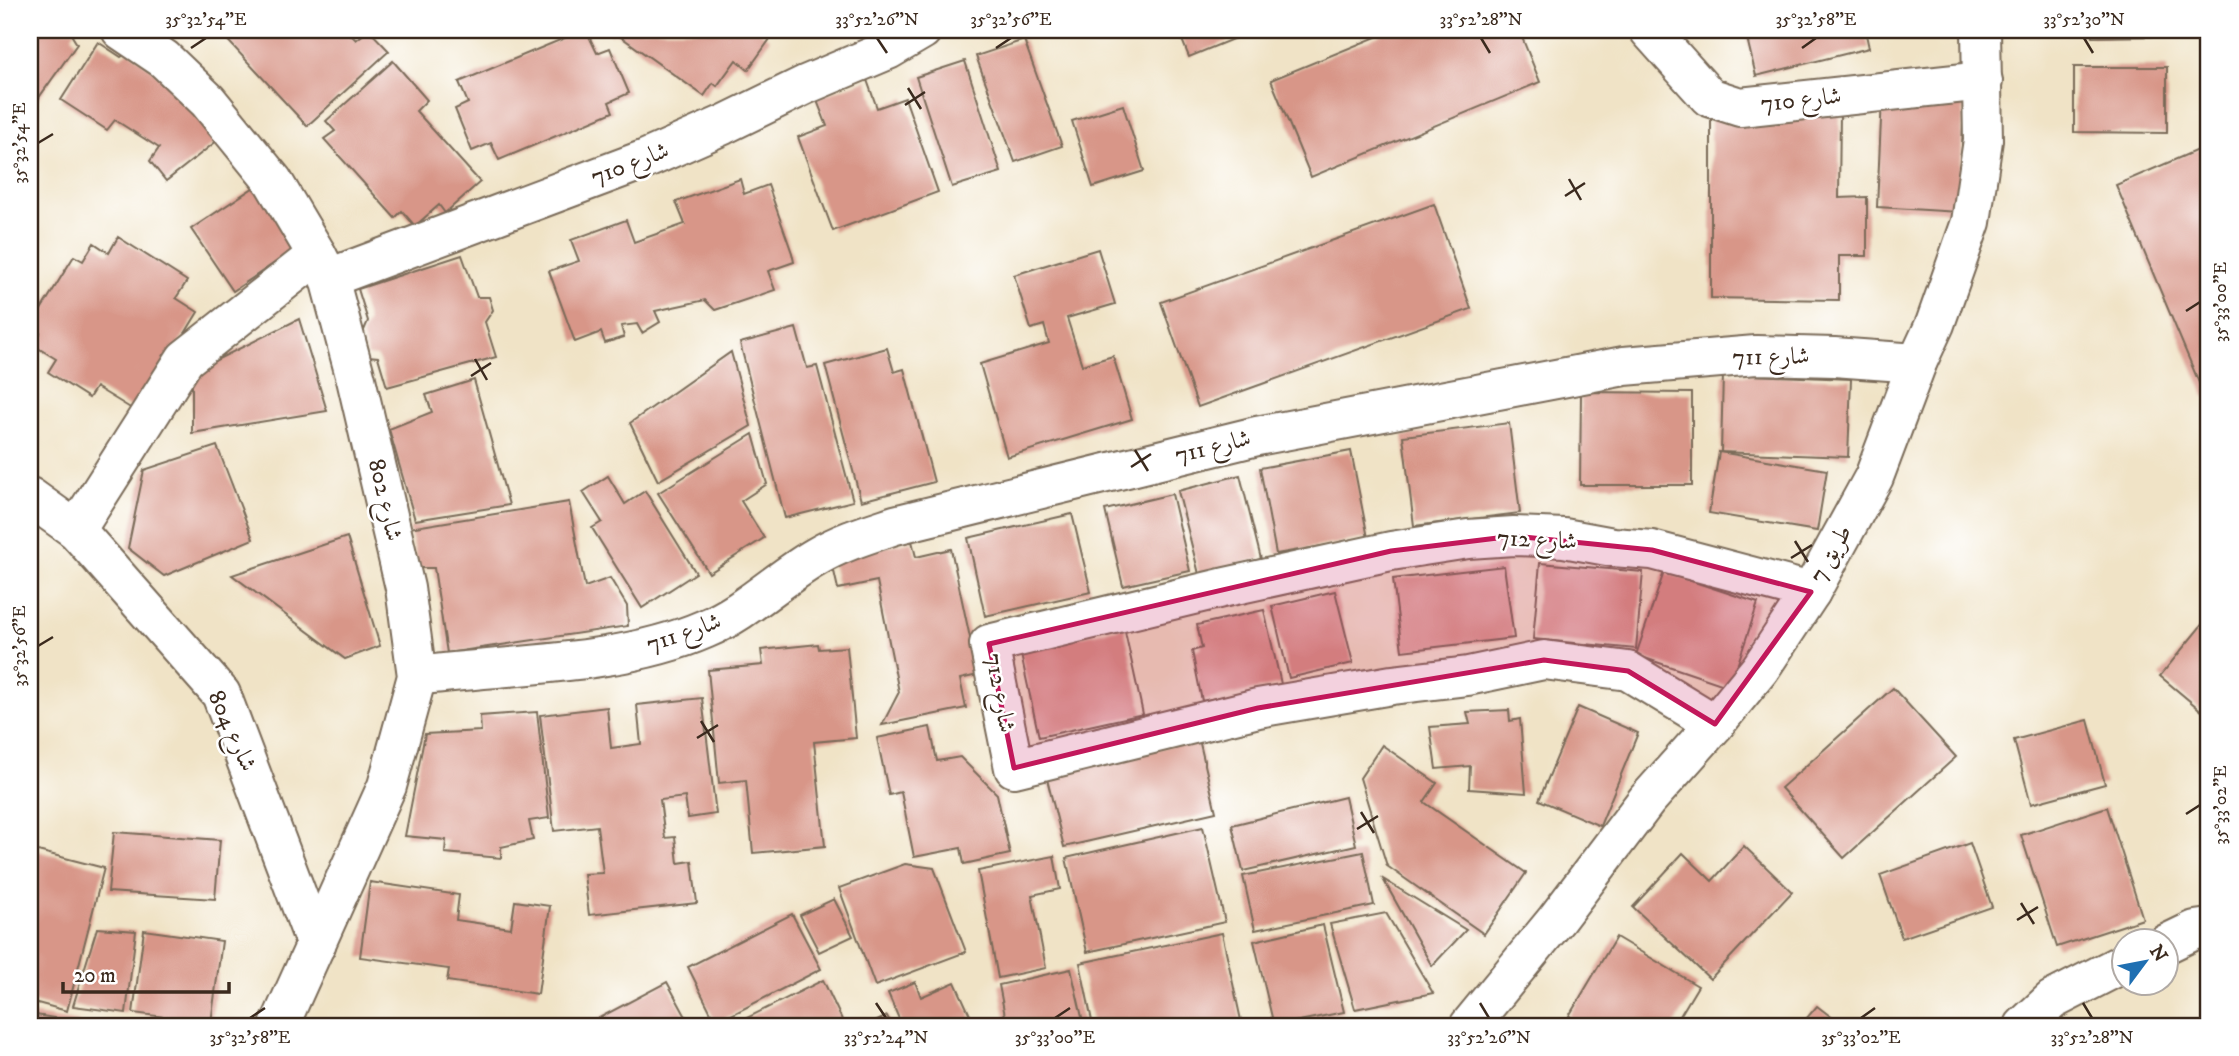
<svg xmlns="http://www.w3.org/2000/svg" width="2239" height="1056" font-family="'IM FELL DW Pica',Amiri,serif">
<style>
.building{fill:#d89688}
.lines{fill:none;stroke-linecap:round;stroke-linejoin:round}
.minor-casing{stroke:#7a6b59;stroke-width:42}
.minor{stroke:#fff;stroke-width:38}
.marked{fill:#c2185b;fill-opacity:0.2;stroke:#c2185b;stroke-width:5;stroke-linejoin:round}
.ticks{fill:none;stroke:#3b2a1e;stroke-width:2.5}
.labels{text-anchor:middle;dominant-baseline:central;stroke-width:5;stroke-linejoin:round;paint-order:stroke}
.street-label{font-size:24px;fill:#3b2a1e;stroke:#fff}
.neatline{fill:none;stroke:#3b2a1e;stroke-width:2.5}
.ticks-label{font-size:18px;text-anchor:middle;fill:#3b2a1e}
</style>
<rect width="100%" height="100%" fill="#fff"/>
<filter id="ink" filterUnits="userSpaceOnUse"><feTurbulence type="fractalNoise" baseFrequency=".0143" numOctaves="2"/><feDisplacementMap in="SourceGraphic" scale="14" xChannelSelector="R" yChannelSelector="G"/><feConvolveMatrix kernelMatrix="1 2 1 2 8 2 1 2 1" color-interpolation-filters="sRGB"/></filter>
<filter id="wash" filterUnits="userSpaceOnUse"><feTurbulence type="fractalNoise" baseFrequency=".00686" numOctaves="4" result="noise"/><feDisplacementMap in="SourceGraphic" scale="28" xChannelSelector="R" yChannelSelector="G"/><feGaussianBlur stdDeviation="1.57" result="paint"/><feColorMatrix in="noise" values="0 0 0 0 0 0 0 0 0 0 0 0 0 0 0 0 0 1.4 0 .05"/><feComposite in="paint" operator="in"/></filter>
<g filter="url(#wash)">
<rect width="100%" height="100%" fill="#f0e3c6"/>
<g id="blocks">
<g class="building">
<polygon points="30,30 76,30 72,36 77,44 30,110"/>
<polygon points="223,30 346,30 356,40 369,30 389,51 307,126 220,32"/>
<polygon points="584,30 586,30 597,53 610,48 629,93 609,102 613,112 499,160 491,143 472,151 455,109 468,103 459,82"/>
<polygon points="604,30 757,30 770,39 748,70 736,60 717,86 713,83 704,96 614,32 612,35"/>
<polygon points="1178,30 1249,30 1250,32 1189,57"/>
<polygon points="1261,30 1283,30 1263,37"/>
<polygon points="1393,30 1519,30 1540,82 1311,177 1271,80"/>
<polygon points="1745,30 1865,30 1869,48 1756,76"/>
<polygon points="2091,30 2167,30 2167,36 2092,37"/>
<polygon points="1024,40 1062,146 1015,162 976,56"/>
<polygon points="98,42 121,57 130,51 205,113 218,140 166,181 150,161 159,148 115,120 107,130 61,100"/>
<polygon points="393,61 427,100 416,111 480,182 445,213 439,205 415,226 402,211 395,218 324,139 335,131 326,121"/>
<polygon points="965,61 1001,172 952,187 916,77"/>
<polygon points="2074,67 2167,67 2167,133 2074,132"/>
<polygon points="867,80 877,108 905,98 938,192 833,231 798,137 827,126 816,98"/>
<polygon points="1882,98 1964,102 1959,212 1877,207"/>
<polygon points="1123,105 1144,171 1093,187 1072,121"/>
<polygon points="1711,111 1840,112 1839,198 1867,197 1867,256 1839,256 1839,300 1711,298"/>
<polygon points="2209,145 2209,395 2205,397 2116,185"/>
<polygon points="740,179 744,194 768,185 792,253 794,262 768,271 775,290 715,310 705,300 655,311 660,322 642,333 637,324 621,326 624,337 605,343 601,332 575,342 549,271 579,261 571,240 626,220 634,242 685,224 676,202"/>
<polygon points="259,184 300,246 233,291 191,229"/>
<polygon points="1434,204 1471,309 1198,407 1161,302"/>
<polygon points="118,237 187,281 176,298 198,312 137,412 96,387 89,398 48,372 56,359 33,345 40,333 31,326 74,256 83,261 94,243 109,253"/>
<polygon points="1098,249 1115,304 1067,318 1082,365 1113,356 1132,419 1007,457 980,364 1049,343 1044,325 1031,329 1014,275"/>
<polygon points="462,255 477,297 489,297 493,310 485,322 496,357 387,387 378,357 368,356 362,335 368,321 358,289"/>
<polygon points="30,267 40,274 30,288"/>
<polygon points="299,319 327,411 192,433 192,372"/>
<polygon points="796,328 807,368 817,366 853,501 785,518 740,343"/>
<polygon points="887,348 894,372 904,369 934,482 861,501 825,365"/>
<polygon points="731,352 751,426 658,481 630,423"/>
<polygon points="1723,374 1851,379 1848,457 1721,452"/>
<polygon points="474,380 509,505 415,520 389,429 432,412 426,395"/>
<polygon points="1581,392 1692,393 1692,485 1580,485"/>
<polygon points="1509,423 1520,513 1414,526 1403,436"/>
<polygon points="753,434 767,484 741,501 764,538 709,573 658,493"/>
<polygon points="217,446 253,539 164,576 128,548 144,470"/>
<polygon points="1351,451 1368,538 1276,554 1260,468"/>
<polygon points="1719,452 1827,470 1817,531 1709,513"/>
<polygon points="1240,475 1261,559 1199,574 1178,491"/>
<polygon points="608,476 625,504 645,491 696,573 642,608 592,528 602,522 583,492"/>
<polygon points="1172,494 1190,571 1123,586 1105,510"/>
<polygon points="569,502 585,587 610,578 627,606 628,626 447,653 434,568 419,568 409,528"/>
<polygon points="1072,514 1091,592 985,616 968,538"/>
<polygon points="347,537 380,646 345,659 232,575"/>
<polygon points="912,541 916,557 951,549 978,675 960,679 966,708 882,725 899,692 877,581 838,589 831,558"/>
<polygon points="1540,563 1643,572 1636,649 1533,639"/>
<polygon points="1504,566 1514,638 1402,651 1393,579"/>
<polygon points="1664,572 1758,603 1730,687 1636,655"/>
<polygon points="1335,591 1353,663 1289,678 1272,606"/>
<polygon points="1264,610 1281,684 1202,701 1192,651 1202,648 1197,625"/>
<polygon points="2209,616 2209,717 2160,676"/>
<polygon points="1124,627 1143,714 1039,737 1020,650"/>
<polygon points="818,644 819,649 847,647 856,738 814,742 825,846 753,853 746,780 719,783 708,670 763,665 761,650"/>
<polygon points="1893,688 1956,757 1844,858 1781,788"/>
<polygon points="702,698 716,814 688,818 685,797 660,800 665,838 675,837 678,863 692,861 697,903 589,915 584,874 603,873 597,826 554,831 540,715 607,707 611,748 641,744 637,705"/>
<polygon points="1578,707 1638,733 1600,826 1539,800"/>
<polygon points="1509,710 1510,721 1520,719 1526,793 1469,789 1470,766 1436,769 1430,727 1470,724 1467,712"/>
<polygon points="537,712 549,818 529,821 533,840 501,847 501,858 445,853 446,840 405,836 425,734 481,731 480,716"/>
<polygon points="2088,720 2105,784 2031,804 2014,740"/>
<polygon points="930,727 937,761 960,757 997,794 1010,854 964,864 961,848 914,857 901,792 889,795 877,738"/>
<polygon points="1199,739 1216,812 1064,847 1046,775"/>
<polygon points="1382,745 1437,783 1424,802 1526,873 1484,934 1387,866 1360,778"/>
<polygon points="1345,797 1356,845 1243,871 1232,825"/>
<polygon points="2107,807 2143,919 2057,947 2021,835"/>
<polygon points="1203,827 1225,922 1087,952 1066,858"/>
<polygon points="114,832 220,840 215,899 108,892"/>
<polygon points="1970,843 1992,907 1902,938 1880,875"/>
<polygon points="1744,846 1792,892 1710,979 1633,907 1683,853 1712,881"/>
<polygon points="30,849 104,868 67,1011 30,1001"/>
<polygon points="1363,852 1374,905 1255,930 1243,876"/>
<polygon points="1054,856 1060,889 1032,895 1046,968 998,978 978,871"/>
<polygon points="905,864 934,868 966,952 875,986 839,888"/>
<polygon points="1383,879 1466,930 1432,966"/>
<polygon points="370,882 459,895 456,920 511,928 515,901 550,906 538,994 447,981 449,969 360,957"/>
<polygon points="834,899 853,936 819,952 800,915"/>
<polygon points="1386,913 1433,993 1355,1009 1330,924"/>
<polygon points="792,914 821,969 716,1023 688,967"/>
<polygon points="1323,925 1344,1012 1274,1026 1254,941"/>
<polygon points="97,928 136,931 126,1013 73,1006"/>
<polygon points="144,930 222,941 211,1023 133,1013"/>
<polygon points="1222,933 1242,1025 1093,1026 1080,963"/>
<polygon points="1616,937 1698,986 1674,1026 1585,1026 1569,1016"/>
<polygon points="1071,969 1084,1026 1007,1026 999,985"/>
<polygon points="823,980 845,1026 731,1026"/>
<polygon points="667,982 691,1026 584,1026"/>
<polygon points="915,982 921,997 955,982 975,1026 902,1026 888,993"/>
<polygon points="1817,1006 1843,1026 1800,1026"/>
<polygon points="30,1014 79,1022 78,1026 30,1026"/>
<polygon points="887,1016 892,1026 867,1026"/>
</g>
</g>
</g>
<g filter="url(#ink)">
<use href="#blocks" fill-opacity="0" stroke="#7a6b59" stroke-width="2"/>
<g class="lines">
<g class="minor-casing">
<g id="minor">
<polyline points="121,30 164,59 208,101 273,181 317,255 329,278 356,379 405,588 417,676 387,786 279,1026"/>
<polyline points="1649,30 1709,97 1740,107 1983,81"/>
<polyline points="329,278 646,159 723,125 805,85 888,50 922,30"/>
<polyline points="30,497 76,530 221,694 316,945"/>
<polyline points="76,530 185,359 317,255"/>
<path d="M417,676C508,664 620,666 705,629C746,612 778,579 816,557C841,542 868,534 895,525L1257,436L1624,366L1756,355L1834,357L1917,363"/>
<polyline points="1715,724 1628,671 1544,660 1468,676 1392,685 1258,708 1014,768 989,644 1226,587 1391,551 1468,539 1514,536 1564,538 1613,547 1652,550 1811,592"/>
<polyline points="2166,944 2195,930 2209,928"/>
<polyline points="1469,1026 1556,920 1647,800 1715,724 1760,669 1811,592 1874,477 1917,363 1935,324 1971,222 1983,140 1981,30"/>
<polyline points="2024,1026 2052,1000 2124,963"/>
</g>
</g>
<use href="#minor" class="minor"/>
</g>
</g>
<path class="marked" d="M1514,536L1652,550L1811,592L1715,724L1628,671L1544,660L1258,708L1014,768L989,644L1391,551Z"/>
<path class="ticks" d="M877,38L887,53M1481,38L1490,53M2084,38L2093,53M191,48L206,38M996,48L1011,38M1802,48L1816,38M908,88L921,109M905,105L925,92M38,143L53,134M1569,179L1581,200M1565,196L1585,183M2186,311L2200,302M475,359L487,380M471,376L491,363M1135,450L1148,471M1131,467L1151,454M1795,541L1808,562M1791,558L1812,545M38,646L53,637M701,721L714,742M697,738L718,725M1361,812L1374,833M2186,814L2200,805M1357,829L1378,816M2021,903L2034,924M2017,920L2038,907M876,1003L886,1018M1480,1003L1489,1018M2083,1003L2092,1018M250,1018L265,1008M1055,1018L1070,1008M1861,1018L1875,1008"/>
<g class="labels">
<g class="street-label">
<text transform="translate(1801 100) rotate(-6)">شارع 710</text>
<text transform="translate(630 164) rotate(-21)">شارع 710</text>
<text transform="translate(1771 357) rotate(-1)">شارع 711</text>
<text transform="translate(1213 447) rotate(-14)">شارع 711</text>
<text transform="translate(385 500) rotate(77)">شارع 802</text>
<text transform="translate(1537 540) rotate(3)">شارع 712</text>
<text transform="translate(1831 554) rotate(-61)">7 طريق</text>
<text transform="translate(684 633) rotate(-19)">شارع 711</text>
<text transform="translate(1000 693) rotate(80)">شارع 712</text>
<text transform="translate(232 731) rotate(66)">شارع 804</text>
</g>
</g>
<rect width="2239" height="1056" fill="none" stroke="#fff" stroke-width="77"/>
<g transform="translate(2145 962) rotate(58)"><circle r="33" fill="#ffffff" stroke="#b1aaa5" stroke-width="2"/>
<path d="M0-5L12 26L0 18L-12 26Z" fill="#1f6fb2"/>
<text y="-10" font-size="19" font-weight="bold" text-anchor="middle" fill="#3b2a1e">N</text>
</g>
<path d="M63 982v10h166v-10" fill="none" stroke="#3b2a1e" stroke-width="3.5"/>
<text x="74" y="982" font-size="21" fill="#3b2a1e" stroke="#ffffff" stroke-width="5" paint-order="stroke">20 m</text>
<rect x="38" y="38" width="2162" height="980" class="neatline"/>
<g class="ticks-label">
<text x="206" y="25">35°32'54"E</text>
<text x="877" y="25">33°52'26"N</text>
<text x="1011" y="25">35°32'56"E</text>
<text x="1481" y="25">33°52'28"N</text>
<text x="1816" y="25">35°32'58"E</text>
<text x="2084" y="25">33°52'30"N</text>
<text transform="translate(19 143) rotate(-90)" y="6">35°32'54"E</text>
<text transform="translate(2220 302) rotate(-90)" y="6">35°33'00"E</text>
<text transform="translate(19 646) rotate(-90)" y="6">35°32'56"E</text>
<text transform="translate(2220 805) rotate(-90)" y="6">35°33'02"E</text>
<text x="250" y="1043">35°32'58"E</text>
<text x="886" y="1043">33°52'24"N</text>
<text x="1055" y="1043">35°33'00"E</text>
<text x="1489" y="1043">33°52'26"N</text>
<text x="1861" y="1043">35°33'02"E</text>
<text x="2092" y="1043">33°52'28"N</text>
</g>
</svg>
